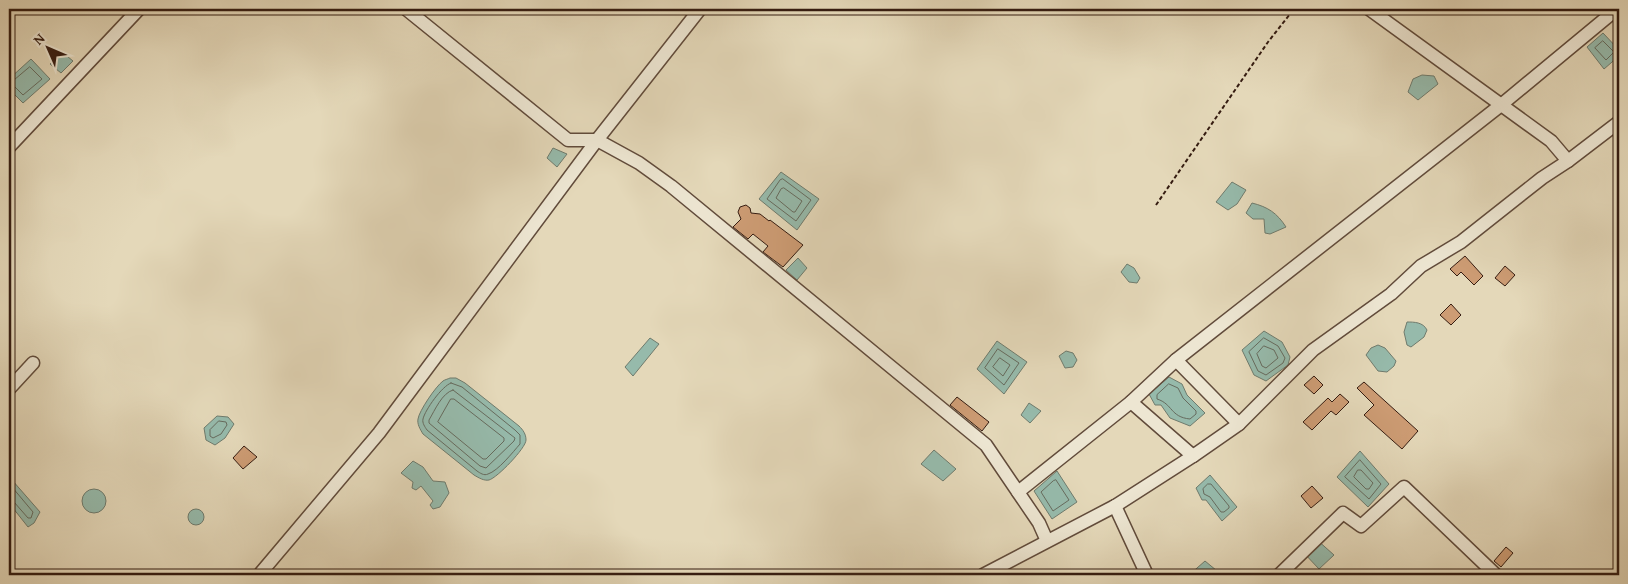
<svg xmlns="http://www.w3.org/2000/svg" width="1628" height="584" font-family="'Gentium Book Plus',serif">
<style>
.water{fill:#96baab;stroke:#6f7b6d}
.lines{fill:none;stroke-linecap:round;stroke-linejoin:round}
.shore{stroke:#666b5e;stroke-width:1}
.building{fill:#cd9c74;stroke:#351c11}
.minor-casing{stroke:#614b3b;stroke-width:15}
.path{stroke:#351c11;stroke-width:2;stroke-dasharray:4 2.5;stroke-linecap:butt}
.minor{stroke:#ede6d2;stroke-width:12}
</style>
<rect width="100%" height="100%" fill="#e4d8b9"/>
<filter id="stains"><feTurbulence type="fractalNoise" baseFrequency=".004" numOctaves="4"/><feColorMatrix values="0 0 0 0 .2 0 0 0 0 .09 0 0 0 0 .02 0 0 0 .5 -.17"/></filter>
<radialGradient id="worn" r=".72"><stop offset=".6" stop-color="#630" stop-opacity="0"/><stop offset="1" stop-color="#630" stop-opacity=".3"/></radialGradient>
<g class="water">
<polygon points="1603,33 1619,50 1619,56 1604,69 1587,47"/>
<polygon points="62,52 73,61 61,73 50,64"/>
<polygon points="31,59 50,79 23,103 9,89 9,79"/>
<polygon points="1422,75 1434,76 1438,84 1418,100 1408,92 1413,79"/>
<polygon points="553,148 567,154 557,167 547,158"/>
<polygon points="781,172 819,199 797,230 759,199"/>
<polygon points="1232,182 1246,190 1237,204 1228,210 1216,202"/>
<path d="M1252,203C1268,207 1277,213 1286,227L1270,234L1265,233L1264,219H1253L1246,213Z"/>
<polygon points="798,258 807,268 797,280 786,270"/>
<polygon points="1127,264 1134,268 1140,278 1137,283 1129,282 1121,272"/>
<path d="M1407,322C1414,322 1423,322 1427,330L1424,337L1411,347L1407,345L1404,332Z"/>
<polygon points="1264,331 1282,342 1290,357 1288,365 1266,381 1254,375 1242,350"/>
<polygon points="650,338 659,344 633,376 625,367"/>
<polygon points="997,341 1027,362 1004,394 977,369"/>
<polygon points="1378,345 1385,348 1396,361 1394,366 1387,372 1378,371 1366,355 1371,348"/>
<polygon points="1066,351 1073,353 1077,360 1073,367 1065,368 1059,356"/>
<polygon points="1169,377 1182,384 1187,395 1205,413 1190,426 1170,418 1161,405 1155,405 1149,394"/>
<path d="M450,378H456L465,383L519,426C523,430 526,434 526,440C526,448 497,478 489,480C484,481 479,478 474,475L423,434C420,429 417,424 418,419C419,411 436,386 443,381C444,380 448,379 450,378Z"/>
<polygon points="1029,403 1041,411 1030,423 1021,415"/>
<polygon points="217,416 228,417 234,424 225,438 215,445 206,440 204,428"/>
<polygon points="934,450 956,469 943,481 921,464"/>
<polygon points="1360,451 1389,484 1368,507 1337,477"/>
<polygon points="413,461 423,467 433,481 445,482 449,493 440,507 433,509 430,505 433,501 421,486 416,490 412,488 413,482 401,473"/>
<polygon points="1057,471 1077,502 1052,519 1034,491"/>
<polygon points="1210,475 1237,507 1222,521 1206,500 1202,500 1196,488"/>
<polygon points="12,480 40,512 34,523 28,527 9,503 9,483"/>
<circle cx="94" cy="501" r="12"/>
<circle cx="196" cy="517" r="8"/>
<polygon points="1316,539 1334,555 1319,569 1303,552"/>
<polygon points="1205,561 1222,575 1189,575"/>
</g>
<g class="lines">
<g class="shore">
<polygon points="1603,41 1614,52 1606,60 1595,48"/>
<polygon points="30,67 42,79 23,95 11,83"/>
<polygon points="783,179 811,200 796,221 767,199 780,180"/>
<polygon points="784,188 802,201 795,212 793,212 776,198 781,189"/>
<polygon points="1264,338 1278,346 1285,358 1283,363 1266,375 1258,371 1249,352"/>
<polygon points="1264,346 1274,350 1278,358 1266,368 1262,366 1257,354"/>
<polygon points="998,349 1019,363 1004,385 985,368"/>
<polygon points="1000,358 1010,365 1003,376 993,367"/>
<path d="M451,383L462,387L515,430L520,435V444C513,452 498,471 488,474C484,476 480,473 477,471L427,430C425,427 422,423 423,419C425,410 442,386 451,383Z"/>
<path d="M1169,384L1178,388L1183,398L1196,411V414L1190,419C1170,417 1173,404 1157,399V395Z"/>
<path d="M453,390L515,438L514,441L486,468L480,466L429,423V420C435,410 442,393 453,390Z"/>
<polygon points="451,399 454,399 504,438 504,441 486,459 483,459 438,422"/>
<polygon points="219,421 226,422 227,425 221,434 213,438 210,436 210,430"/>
<polygon points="1360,460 1381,484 1369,499 1345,477"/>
<polygon points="1358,470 1361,470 1373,483 1369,489 1366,489 1354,477"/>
<polygon points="1056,480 1069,500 1053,511 1041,492 1053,481"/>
<polygon points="1208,484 1211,484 1229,506 1229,508 1224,512 1221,512 1210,497 1204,494 1203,489"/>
<polyline points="9,486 12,487 33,512 31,518 28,518 14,502 9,500"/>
</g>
</g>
<g class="building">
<polygon points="746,205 750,208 751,213 760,214 769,221 770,220 803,245 783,267 763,252 768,246 753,234 748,239 733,227 741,219 738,212 740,207"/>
<polygon points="1465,256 1483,276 1474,285 1461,272 1457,276 1450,269"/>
<polygon points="1505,266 1515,275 1505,286 1495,278"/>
<polygon points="1451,304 1461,315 1451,325 1440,315"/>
<polygon points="1314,376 1323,385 1314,394 1304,385"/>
<polygon points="1364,382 1418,431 1402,449 1364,415 1374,405 1357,388"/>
<polygon points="1340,394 1349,402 1336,415 1331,411 1312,430 1303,422 1328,398 1332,402"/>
<polygon points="957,397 989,422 982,431 950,405"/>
<polygon points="244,446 257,457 243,469 233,458"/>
<polygon points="1312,486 1323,498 1311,508 1301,496"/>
<polygon points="1506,547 1513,553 1501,567 1494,561"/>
</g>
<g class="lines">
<g class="minor-casing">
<g id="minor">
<polyline points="406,9 568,140 597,140 639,163 671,186 986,445 1039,523 1047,541"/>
<polyline points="1369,9 1551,141 1568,161"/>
<polyline points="9,147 139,9"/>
<polyline points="1176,360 1239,424"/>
<polyline points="9,389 33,363"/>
<polyline points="1131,402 1193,456"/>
<polyline points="1018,492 1131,402 1176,360 1501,105 1617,9"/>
<polyline points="1115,506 1147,575"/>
<polyline points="259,575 379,433 597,140 700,9"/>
<polyline points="983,575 1115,506 1193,456 1239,424 1313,350 1391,294 1421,266 1461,242 1542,178 1568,161 1619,122"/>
<polyline points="1279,575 1343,513 1361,526 1404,487 1496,575"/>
</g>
</g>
<polyline class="path" points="1156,205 1268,42 1294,9"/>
<use href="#minor" class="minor"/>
</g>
<rect width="1628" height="584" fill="none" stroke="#e4d8b9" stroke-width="30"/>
<rect x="10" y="10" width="1608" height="564" fill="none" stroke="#351c11" stroke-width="2.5"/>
<rect x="15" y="15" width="1598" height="554" fill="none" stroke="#351c11"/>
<g transform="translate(48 48) rotate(315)" stroke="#ede6d2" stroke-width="4" paint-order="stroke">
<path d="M0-4L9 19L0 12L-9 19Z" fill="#351c11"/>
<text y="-8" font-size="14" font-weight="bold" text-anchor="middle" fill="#351c11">N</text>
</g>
<rect width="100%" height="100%" filter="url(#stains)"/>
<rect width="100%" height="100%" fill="url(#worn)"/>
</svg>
